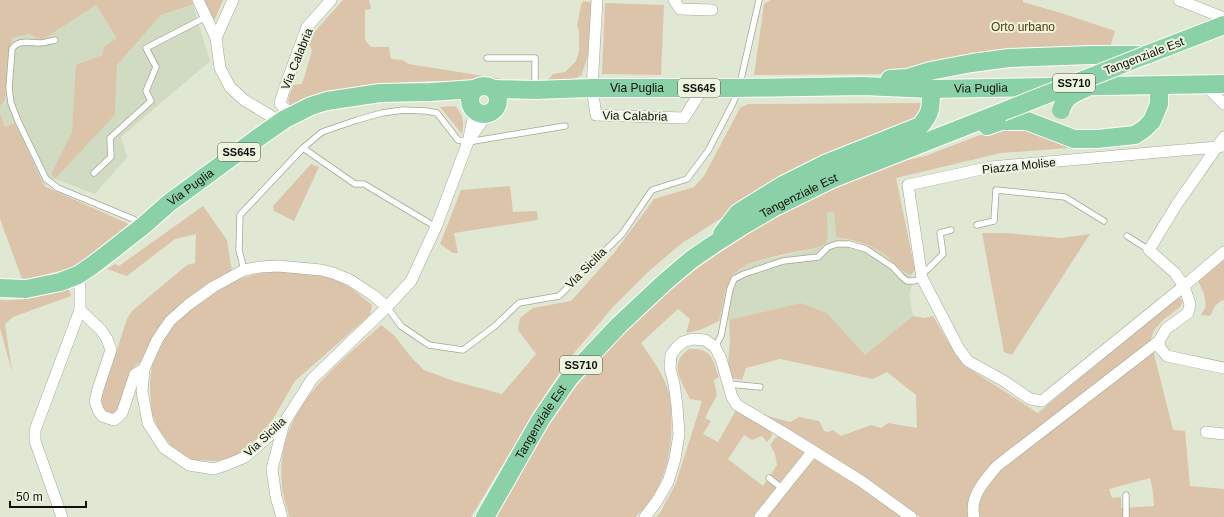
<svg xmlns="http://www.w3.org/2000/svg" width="1224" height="517" font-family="Helvetica,sans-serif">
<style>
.built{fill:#d0dbc1}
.green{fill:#dcc4aa;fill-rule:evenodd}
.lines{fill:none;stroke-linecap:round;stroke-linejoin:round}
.service-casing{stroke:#a0a896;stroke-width:7}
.minor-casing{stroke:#a0a896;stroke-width:12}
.primary-casing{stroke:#fff;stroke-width:20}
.service{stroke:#fff;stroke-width:5.5}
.minor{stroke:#fff;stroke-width:11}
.primary{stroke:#8bd1a8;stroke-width:18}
.primary-bridge-casing{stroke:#fff;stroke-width:20;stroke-linecap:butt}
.primary-bridge{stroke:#8bd1a8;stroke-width:18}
.labels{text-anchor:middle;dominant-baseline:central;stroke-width:4;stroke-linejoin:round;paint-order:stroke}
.shield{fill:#edf5e1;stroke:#52554b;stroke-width:1}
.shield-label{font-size:11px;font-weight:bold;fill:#0f110b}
.park-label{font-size:12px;fill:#5c3600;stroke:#edf5e1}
.street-label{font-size:12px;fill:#0f110b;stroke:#edf5e1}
</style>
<rect width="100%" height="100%" fill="#e0e8d4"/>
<g class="built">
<polygon points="96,5 118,38 104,47 102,55 77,65 72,132 51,174 55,179 115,115 117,65 161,15 193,5 210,61 121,137 127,157 95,194 55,179 44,186 15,124 5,127 0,112 0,106 5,100 8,59 12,38 29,34 42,39"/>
<polygon points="834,212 836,237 868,245 881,252 905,272 911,275 912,286 909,294 913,316 865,356 827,313 801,303 729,320 719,321 725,291 731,275 747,264 820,247 826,243 828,236 827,213"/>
</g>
<g class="green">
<polygon points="0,0 223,0 215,19 211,18 204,1 161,15 117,65 115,115 55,179 51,174 72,132 76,65 102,55 104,47 117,38 96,5 42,40 29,34 12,38 8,59 5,100 0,106"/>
<polygon points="343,0 369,0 371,9 365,10 365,40 371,47 389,47 391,59 402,60 409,64 514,81 429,81 377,84 346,88 294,107 290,105 288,100 293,85 302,84 312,51 309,44 309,38"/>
<polygon points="771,0 1023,0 1023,2 1061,13 1115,31 1110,47 901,74 754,75 764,4"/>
<path d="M583,1L591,2L593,12L590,26V50L581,76C570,81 559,82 548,80L553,74L565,72L576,61L579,51V32L577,26L581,5Z"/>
<polygon points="605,3 664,5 661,75 602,74"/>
<path d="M921,103L922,115L912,123L899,125L825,154L761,193L682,243L648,272L613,307L568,360L538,406L471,517H289C287,507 283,497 282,487C275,410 330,372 381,325L394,335L411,357L424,370L454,381L502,394L536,354L518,330L520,318L533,308L571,301L614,253L654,199L694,187L704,176L740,108L748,104Z"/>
<path d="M455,106C464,116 464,122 462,134L440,107Z"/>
<polygon points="0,112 5,127 15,123 44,186 131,225 74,269 55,272 34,278 22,279 0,219"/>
<path d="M1022,125L1082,147L1001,153L896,178L915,270L911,275C899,271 892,259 881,252C868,243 852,240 836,237L834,212L827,213L828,236L826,243L820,247L780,255L747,264L732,275L725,291L719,321L700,330L686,333L690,319L678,309L641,343C653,361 664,374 670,396C671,401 671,407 671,411C674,449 665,492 635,517H494L520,472L556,413L566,398L612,345L640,315L679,281L741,238L823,190L894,163L925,156L996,129Z"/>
<polygon points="311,164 319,167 294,221 274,211 273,206"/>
<polygon points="510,186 513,212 537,211 538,220 454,233 458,253 453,253 440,244 461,190"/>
<polygon points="203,206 227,240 232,271 180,305 167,316 157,329 150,343 142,361 134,367 130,374 117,413 110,414 103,411 101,405 102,395 127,319 132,311 187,265 195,263 196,234 175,239 127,276 107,269 115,264 119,266"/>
<polygon points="982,233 1006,233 1061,238 1090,234 1012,355 1004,352"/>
<polygon points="1224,259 1224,301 1222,300 1215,306 1210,316 1201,315 1206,306 1204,294 1198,281"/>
<path d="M281,270C299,272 320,272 337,280C350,286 361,296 372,305L370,315L295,381L273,419L260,436L245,448L231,459L215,461L193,460L175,450L159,431L151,411L150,381L152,365L167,334L180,317L209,295L239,279L257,274Z"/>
<path d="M68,288L71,296L13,317L5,324L12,372L0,328V300C22,302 47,295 68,288Z"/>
<path d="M1178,296L1183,301L1180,307L1163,320L1154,330L1151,339L1154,354L1173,430L1185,431L1190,486L1224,489V517H920L862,476L760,414L790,422L799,417L819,421L824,431L828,432L833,430L841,436L871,425L881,428L888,423L917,428L916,395L887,372L873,379L780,359L746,368L742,380L732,378L728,364L730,339L729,320L801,303L827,313L865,355L913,316L924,318L933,316L956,355L965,366L1038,413ZM1150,478L1153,492L1154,506L1121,508V497L1112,498L1109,489Z"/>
<path d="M689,349C712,348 712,358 719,377L714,380L717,395L705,418L711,421L703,434L718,442L736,410L771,430L772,436L767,442L762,436L752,440L744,435L728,459L763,486L777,465L775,454L770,445L775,438L781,435L827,467L867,491L880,502L893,510L901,517H656L660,513L676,483L702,401L690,399C681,381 668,363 689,349Z"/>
</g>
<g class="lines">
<g class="service-casing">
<g id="service">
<path d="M55,40C50,41 45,43 39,43C28,43 19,39 12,49L9,88L11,103L18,121L46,179L58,188L133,219L142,225"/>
<polyline points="487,58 535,58 535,88"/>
<polyline points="303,148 355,184 364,184 436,227"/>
<polyline points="94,173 111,157 110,138 151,101 146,91 156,67 146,48 206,17"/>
<polyline points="977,225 994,221 996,190 1065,197 1104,221"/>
<polyline points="1127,236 1149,250"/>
<polyline points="244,270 239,250 240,215 303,148 322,132 357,120 382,113 403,110 426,111 437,113 458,140 468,142 565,126"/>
<polyline points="920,271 927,270 943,254 940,233 951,230"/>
<polyline points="387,307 401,326 429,345 463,350 495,326 519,303 559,296 622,234 652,190 687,179 708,151 733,103 739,88 759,0"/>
<polyline points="715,347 721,336 730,289 734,279 744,274 783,261 818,257 828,247 837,244 849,244 866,249 893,267 901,276 907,281 914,281 922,278"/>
<polyline points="728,384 760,387"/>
<polyline points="769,478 783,489"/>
<polyline points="1126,495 1126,517"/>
</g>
</g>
<g class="minor-casing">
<g id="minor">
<polyline points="198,0 216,38"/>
<polyline points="233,0 216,38 220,68 230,87 244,100 274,118 286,119"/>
<polyline points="597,0 592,88 596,115 684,118 703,88"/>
<polyline points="674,0 680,9 712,10"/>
<polyline points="1179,0 1224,18"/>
<polyline points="1204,84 1224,104"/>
<path d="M298,112C289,111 285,111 280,103L285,87L307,27L331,0"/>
<polyline points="471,137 487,114"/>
<polyline points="1224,137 1177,204 1149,250 1175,273 1184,286 1042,401 1030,399 1004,381 968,361 959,349 922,278 908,185 991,167 1217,147 1224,146"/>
<polyline points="1224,252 1184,286 1190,304 1188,313 1166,329 1159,341 1160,348 1167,356 1224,368"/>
<polyline points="387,307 373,295 350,280 333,273 321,270 278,266 260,267 244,270 213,287 188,305 170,321 157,340 144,369 142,391 148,423 164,448 189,465 214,469 231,463 245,457 284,423 312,379 387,307 411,281 436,227 468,142 475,110"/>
<polyline points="80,310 101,330 107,339 111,350 98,389 95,401 98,410 102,416 114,420 118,417 122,413 135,374 144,369"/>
<polyline points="1206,432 1224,434"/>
<polyline points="62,517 35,441 35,430 80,310 80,289 78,275"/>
<polyline points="282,517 276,497 272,469 284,423"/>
<polyline points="645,517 657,501 668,482 675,459 679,434 677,406 674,384 670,368 671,355 677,347 683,342 693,339 705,340 715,347 721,359 732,397 737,405 781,431 861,481 911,517"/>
<polyline points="760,517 813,451"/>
<path d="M974,517C969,497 985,480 997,466L1159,341"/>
</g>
</g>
<g class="primary-casing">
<g id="primary">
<polyline points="890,79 907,78 930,71 972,63 1009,58 1092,55 1146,55 1224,25"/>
<circle cx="484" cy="100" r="14"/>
<path id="s1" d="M494,89L535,90L592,88H739L863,86L931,89L1224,84"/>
<polyline points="987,126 1001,121 1027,121 1074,139 1097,139 1135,135 1144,129 1152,121 1159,104 1159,85"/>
<path d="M722,234L738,213L783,185L827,163L920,126C932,113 931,106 931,89"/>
<path id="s2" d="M0,288L26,289L60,282L78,275L93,265L143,226L169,203L259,137L285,119L311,106L327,101L380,93L431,92L475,89"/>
<path id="s3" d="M485,517L541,419L570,377L619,325L666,281L692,259L714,244L744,225L773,208L832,179L1002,112"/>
</g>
</g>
<use href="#service" class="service"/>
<use href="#minor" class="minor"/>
<use href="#primary" class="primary"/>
<g class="primary-bridge-casing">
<g id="primary-bridge">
<path d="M1061,110C1066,95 1072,95 1086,88"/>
<polyline points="1002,112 1146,55"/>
</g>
</g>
<use href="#primary-bridge" class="primary-bridge"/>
</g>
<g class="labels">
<g class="shield">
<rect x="1053" y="74" width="42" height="18" rx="3"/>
<rect x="678" y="79" width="42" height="18" rx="3"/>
<rect x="218" y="143" width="42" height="18" rx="3"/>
<rect x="560" y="356" width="42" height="18" rx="3"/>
</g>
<g class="shield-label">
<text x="1074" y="83">SS710</text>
<text x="699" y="88">SS645</text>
<text x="239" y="152">SS645</text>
<text x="581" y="365">SS710</text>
</g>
<g class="park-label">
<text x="1023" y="27">Orto urbano</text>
</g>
<g class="street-label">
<text transform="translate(1144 56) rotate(-21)">Tangenziale Est</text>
<text transform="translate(297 59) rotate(-68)">Via Calabria</text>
<text stroke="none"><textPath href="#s1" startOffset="143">Via Puglia</textPath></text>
<text stroke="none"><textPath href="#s1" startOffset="487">Via Puglia</textPath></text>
<text transform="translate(635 116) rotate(1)">Via Calabria</text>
<text transform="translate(1019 166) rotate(-6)">Piazza Molise</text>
<text stroke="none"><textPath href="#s2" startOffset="223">Via Puglia</textPath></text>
<text stroke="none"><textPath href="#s3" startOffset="458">Tangenziale Est</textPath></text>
<text transform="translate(586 268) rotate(-45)">Via Sicilia</text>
<text stroke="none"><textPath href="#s3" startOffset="110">Tangenziale Est</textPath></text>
<text transform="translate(265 437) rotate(-43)">Via Sicilia</text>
</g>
</g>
<path d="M10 501v6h76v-6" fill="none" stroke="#0f110b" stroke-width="2"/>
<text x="16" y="501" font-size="12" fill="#0f110b" stroke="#edf5e1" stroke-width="3" paint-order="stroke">50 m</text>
</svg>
